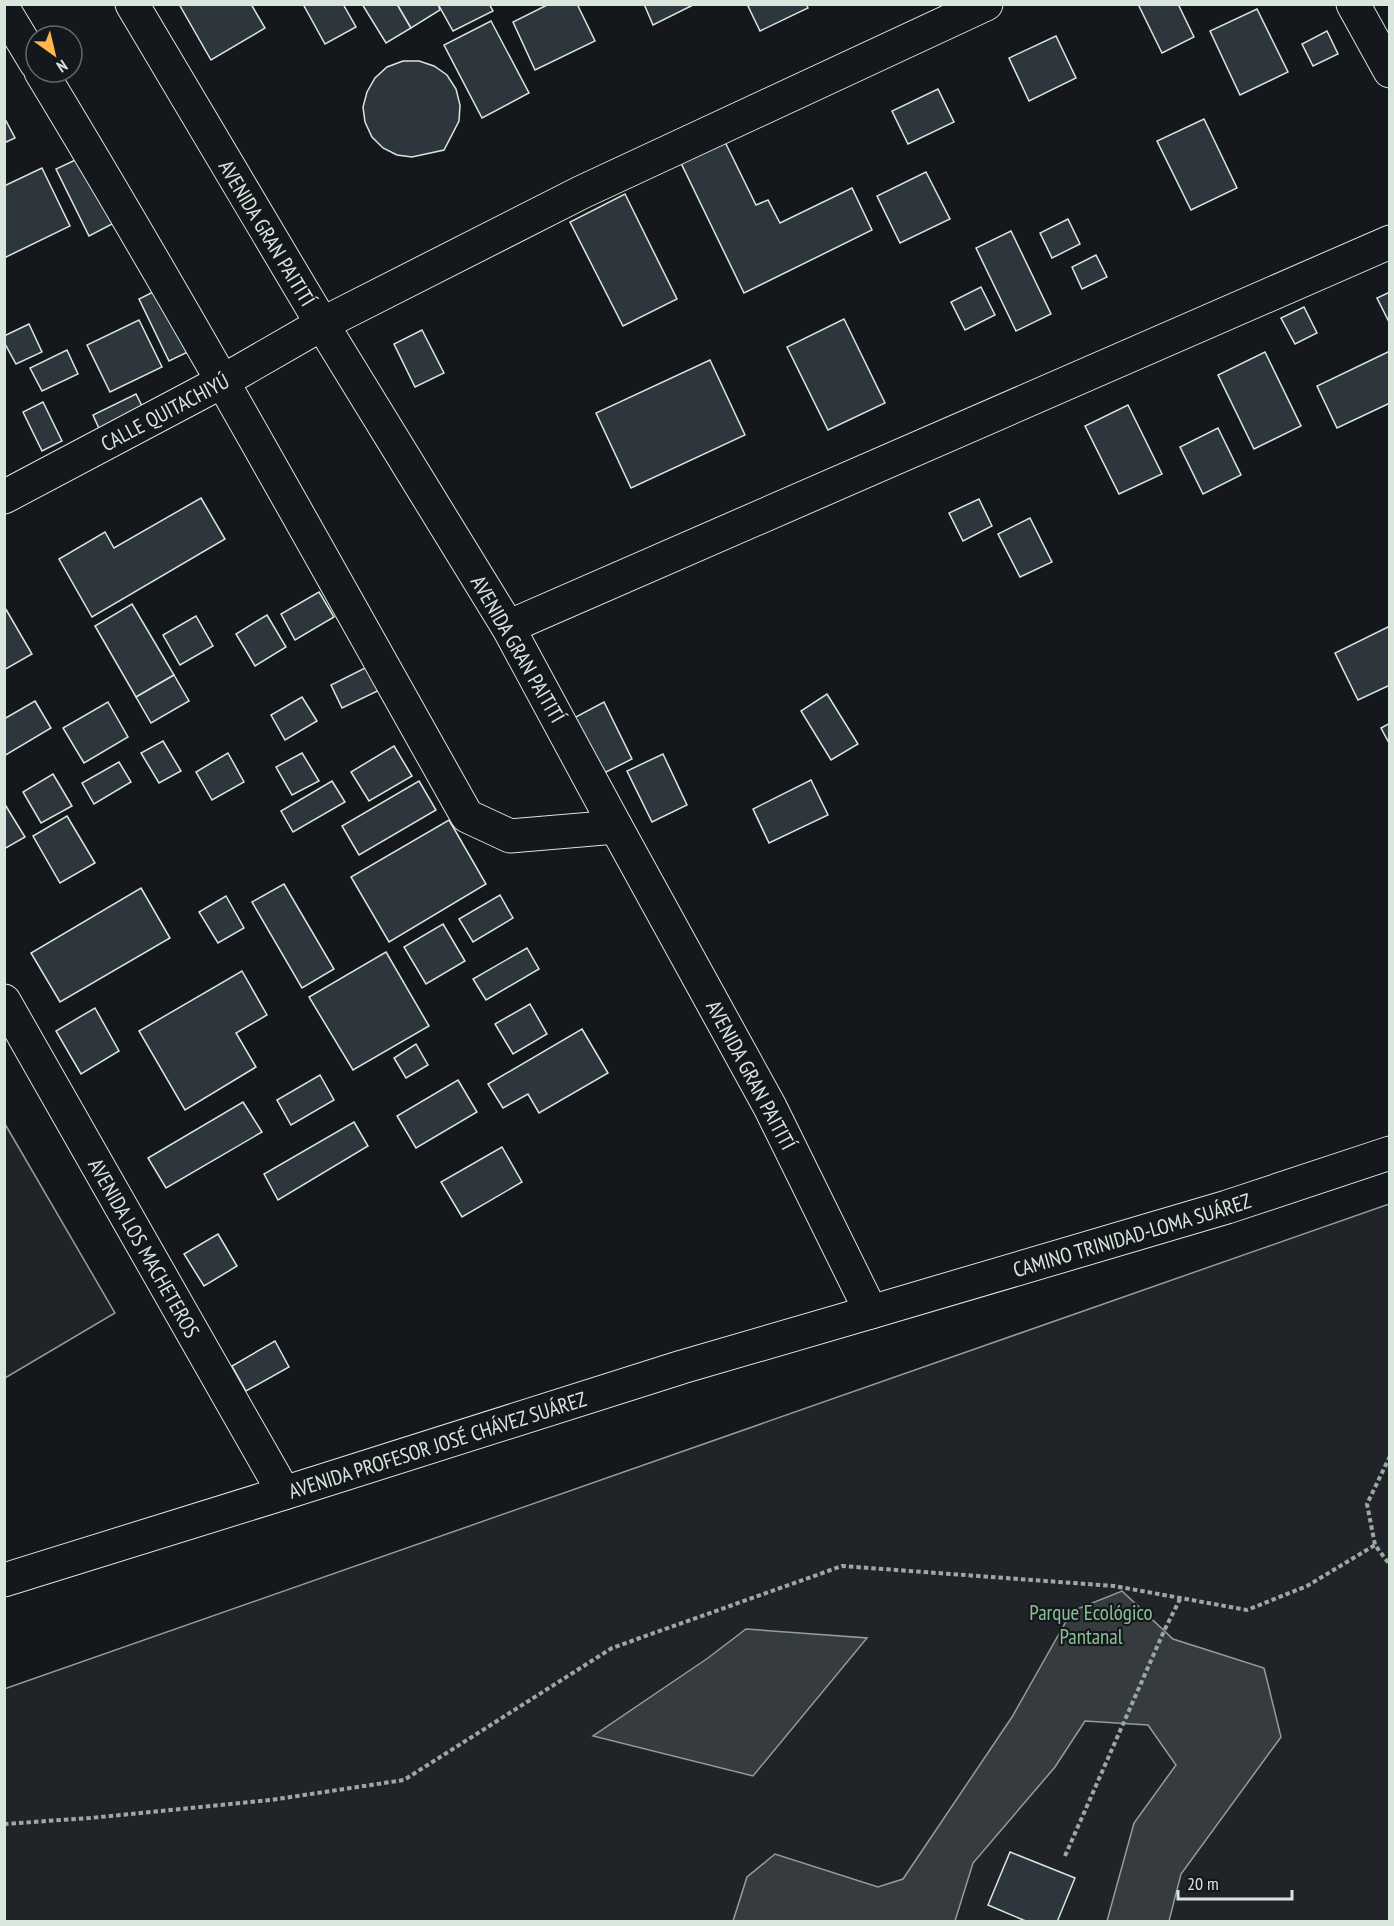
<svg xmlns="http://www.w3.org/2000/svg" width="1394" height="1926" font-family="'PT Sans Narrow',sans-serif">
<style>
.green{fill:#202428;stroke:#939e99;stroke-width:1.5}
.water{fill:#363b3e;stroke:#939e99;stroke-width:1.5}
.building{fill:#2c363c;stroke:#d8e6dc;stroke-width:1.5}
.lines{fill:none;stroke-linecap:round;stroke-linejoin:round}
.minor-casing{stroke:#d8e6dc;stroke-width:35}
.tertiary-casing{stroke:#d8e6dc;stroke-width:35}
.primary-casing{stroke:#d8e6dc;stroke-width:35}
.path{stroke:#9da8a2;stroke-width:4;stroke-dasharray:4.5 3;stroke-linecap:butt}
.minor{stroke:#14181c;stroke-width:33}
.tertiary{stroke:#14181c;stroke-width:33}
.primary{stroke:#14181c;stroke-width:33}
.labels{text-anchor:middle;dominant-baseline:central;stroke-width:4.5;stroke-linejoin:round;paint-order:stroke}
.street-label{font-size:21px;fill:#d8e6dc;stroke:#14181c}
.park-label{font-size:21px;fill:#8ac095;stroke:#14181c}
</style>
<rect width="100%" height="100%" fill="#14181c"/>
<g class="green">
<polygon points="5,1124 115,1313 5,1378 4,1378"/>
<polygon points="1389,1204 1389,1921 5,1921 4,1689"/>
</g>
<g class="water">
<polygon points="1122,1591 1173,1639 1264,1668 1281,1737 1181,1874 1169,1921 1107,1921 1134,1823 1176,1765 1148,1725 1085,1721 1055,1767 973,1863 955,1921 733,1921 747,1877 775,1854 878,1887 903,1879 1012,1717 1072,1611"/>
<polygon points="746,1629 867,1638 753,1776 593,1736 708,1658"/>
</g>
<g class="building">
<polygon points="179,4 251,4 265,28 211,60"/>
<polygon points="303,4 343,4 356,27 325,44"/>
<polygon points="362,4 397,4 411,28 386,43"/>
<polygon points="397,4 438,4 440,10 411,28"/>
<polygon points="438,4 489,4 493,11 453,31"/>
<polygon points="549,4 577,4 595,41 535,70 513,22"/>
<polygon points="644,4 695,4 653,25"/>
<polygon points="747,4 806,4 808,8 760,31"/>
<polygon points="1138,4 1178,4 1194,37 1162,53"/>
<polygon points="1257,9 1288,72 1240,95 1210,31"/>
<polygon points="491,21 529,93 482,118 444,45"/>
<polygon points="1327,31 1338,54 1313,66 1302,44"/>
<polygon points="1056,36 1076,78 1029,101 1009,58"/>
<polygon points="403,61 419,61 434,66 447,75 456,89 460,105 459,121 444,150 412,157 397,155 383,148 372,137 365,122 363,107 367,92 375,78 387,67"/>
<polygon points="938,89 954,122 908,144 892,111"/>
<polygon points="4,117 15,138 4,143"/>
<polygon points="1204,119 1237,188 1191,210 1157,141"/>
<polygon points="724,140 756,205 768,200 780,223 852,188 872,230 744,293 680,161"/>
<polygon points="88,154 120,220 89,236 56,169"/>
<polygon points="42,168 70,226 4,258 4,186"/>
<polygon points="926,172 950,219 900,243 877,196"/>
<polygon points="625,194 677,299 623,326 570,222"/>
<polygon points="1068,219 1080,244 1052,258 1040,233"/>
<polygon points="1011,231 1051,314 1016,331 976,248"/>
<polygon points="1096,255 1107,277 1082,289 1072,267"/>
<polygon points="981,287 995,315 965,330 951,302"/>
<polygon points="161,288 192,350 169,361 139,299"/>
<polygon points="1390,292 1390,324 1377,298"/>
<polygon points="1304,307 1317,333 1295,344 1281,318"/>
<polygon points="844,319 885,403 828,430 787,347"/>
<polygon points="139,320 162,367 110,392 87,345"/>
<polygon points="29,324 42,352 16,364 4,342 4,336"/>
<polygon points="422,330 444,373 415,387 394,344"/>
<polygon points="67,350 78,374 42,391 30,368"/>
<polygon points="1390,351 1390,403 1337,428 1317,386"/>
<polygon points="1265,352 1301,426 1254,449 1218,375"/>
<polygon points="710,360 745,435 631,488 596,413"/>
<polygon points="136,394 146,414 102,435 93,415"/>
<polygon points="43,402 62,441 42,451 23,412"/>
<polygon points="1128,405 1162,474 1119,494 1085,426"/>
<polygon points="1218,428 1241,475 1203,494 1180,447"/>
<polygon points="201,498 225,539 92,617 59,559 105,532 114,548"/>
<polygon points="979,499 992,526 963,541 949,513"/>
<polygon points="1030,518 1052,562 1020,577 998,534"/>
<polygon points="319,592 334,617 295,640 281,614"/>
<polygon points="132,604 174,675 136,697 95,626"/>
<polygon points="4,606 32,654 4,670"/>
<polygon points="267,615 286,647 255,666 236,634"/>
<polygon points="196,616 213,646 180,665 163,635"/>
<polygon points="1390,626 1390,685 1358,700 1335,653"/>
<polygon points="375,663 386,687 342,708 331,685"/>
<polygon points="174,675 189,701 151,723 136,697"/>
<polygon points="827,694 858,744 831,760 801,711"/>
<polygon points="302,697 317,721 285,740 271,715"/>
<polygon points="35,701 51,728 4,756 4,719"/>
<polygon points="108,702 128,737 84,763 63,728"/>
<polygon points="604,702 632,759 600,775 572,719"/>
<polygon points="1390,723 1390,745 1381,728"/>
<polygon points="163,741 181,771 159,783 141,753"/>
<polygon points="394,746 412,776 369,801 351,772"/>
<polygon points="228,753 244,782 212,800 196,772"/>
<polygon points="302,753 319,781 292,795 276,767"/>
<polygon points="663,754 687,805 652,822 627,771"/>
<polygon points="119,762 131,782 94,804 82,783"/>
<polygon points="53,774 72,806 41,823 23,792"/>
<polygon points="811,780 828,815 769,843 753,809"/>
<polygon points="332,781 345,802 293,832 281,811"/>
<polygon points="419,781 436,810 359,855 342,826"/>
<polygon points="4,803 25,837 4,849"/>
<polygon points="67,816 95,863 60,883 33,836"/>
<polygon points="449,820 486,884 389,942 351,877"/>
<polygon points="284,884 334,969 302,988 252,902"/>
<polygon points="141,888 170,938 60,1002 31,953"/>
<polygon points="500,895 513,918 473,942 459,919"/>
<polygon points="226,896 244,928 218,943 199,912"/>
<polygon points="443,924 465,961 426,984 404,947"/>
<polygon points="527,948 539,969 486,1000 473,979"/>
<polygon points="386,952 429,1026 353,1070 309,997"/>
<polygon points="242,971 267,1015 236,1033 256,1067 185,1110 139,1031"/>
<polygon points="530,1004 547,1034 513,1054 495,1024"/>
<polygon points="95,1008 119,1051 81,1074 56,1031"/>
<polygon points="582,1029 608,1073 539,1113 528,1094 503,1108 488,1084"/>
<polygon points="416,1044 428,1065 406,1078 394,1058"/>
<polygon points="320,1075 334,1100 291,1125 277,1100"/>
<polygon points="458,1080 477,1112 416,1148 397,1116"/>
<polygon points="243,1102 262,1132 166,1188 148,1158"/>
<polygon points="354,1122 368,1146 278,1200 264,1174"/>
<polygon points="502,1147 522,1182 462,1217 441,1182"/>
<polygon points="218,1234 237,1266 204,1286 184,1254"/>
<polygon points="275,1341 289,1367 246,1391 232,1366"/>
<polygon points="1010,1852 1075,1878 1057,1922 1028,1922 988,1905"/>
</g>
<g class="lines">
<g class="minor-casing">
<g id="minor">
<polyline points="1353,4 1390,71"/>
<polyline points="4,10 36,63"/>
<path d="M41,72C189,316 327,567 467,816L510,836L616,827"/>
<path id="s1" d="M4,497L223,381L322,324L582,192L986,4"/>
<polyline points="508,627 1390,242"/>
<path id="s2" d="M4,1001L284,1493"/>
</g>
</g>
<g class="tertiary-casing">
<g id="tertiary">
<path id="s3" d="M871,1312L1227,1207L1390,1153"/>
</g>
</g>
<g class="primary-casing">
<g id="primary">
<path id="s4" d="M4,1580L284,1493L682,1367L871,1312L770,1107L616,827L508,627L322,324L132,4"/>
</g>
</g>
<g class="path">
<polyline points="1390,1456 1367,1504 1375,1545 1390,1565"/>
<polyline points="4,1824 90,1818 271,1800 404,1780 612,1648 842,1566 1114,1586 1247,1610 1307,1586 1375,1545"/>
<polyline points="1065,1856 1164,1631 1180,1599"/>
</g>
<use href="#minor" class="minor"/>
<use href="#tertiary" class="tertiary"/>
<use href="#primary" class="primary"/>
</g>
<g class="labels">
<g class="street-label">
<text transform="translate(267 233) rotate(59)">AVENIDA GRAN PAITITÍ</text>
<text stroke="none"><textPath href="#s1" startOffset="182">CALLE QUITACHIYÚ</textPath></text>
<text transform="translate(518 649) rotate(60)">AVENIDA GRAN PAITITÍ</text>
<text transform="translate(751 1075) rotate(62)">AVENIDA GRAN PAITITÍ</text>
<text stroke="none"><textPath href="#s3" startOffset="272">CAMINO TRINIDAD-LOMA SUÁREZ</textPath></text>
<text stroke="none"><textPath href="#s2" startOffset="284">AVENIDA LOS MACHETEROS</textPath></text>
<text stroke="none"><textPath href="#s4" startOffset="454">AVENIDA PROFESOR JOSÉ CHÁVEZ SUÁREZ</textPath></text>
</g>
<g class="park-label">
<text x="1091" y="1612">Parque Ecológico<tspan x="1091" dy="24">Pantanal</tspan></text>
</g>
</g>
<rect width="1394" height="1926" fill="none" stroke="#d8e6dc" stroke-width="12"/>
<g transform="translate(54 54) rotate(146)"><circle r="28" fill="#14181c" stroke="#626a69" stroke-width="1.5"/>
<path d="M0-4.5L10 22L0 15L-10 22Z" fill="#ffb74d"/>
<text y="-9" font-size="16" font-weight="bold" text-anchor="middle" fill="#d8e6dc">N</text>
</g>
<path d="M1178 1890v9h114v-9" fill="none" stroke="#d8e6dc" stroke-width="3"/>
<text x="1187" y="1890" font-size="18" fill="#d8e6dc" stroke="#14181c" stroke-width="4.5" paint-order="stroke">20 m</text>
</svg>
